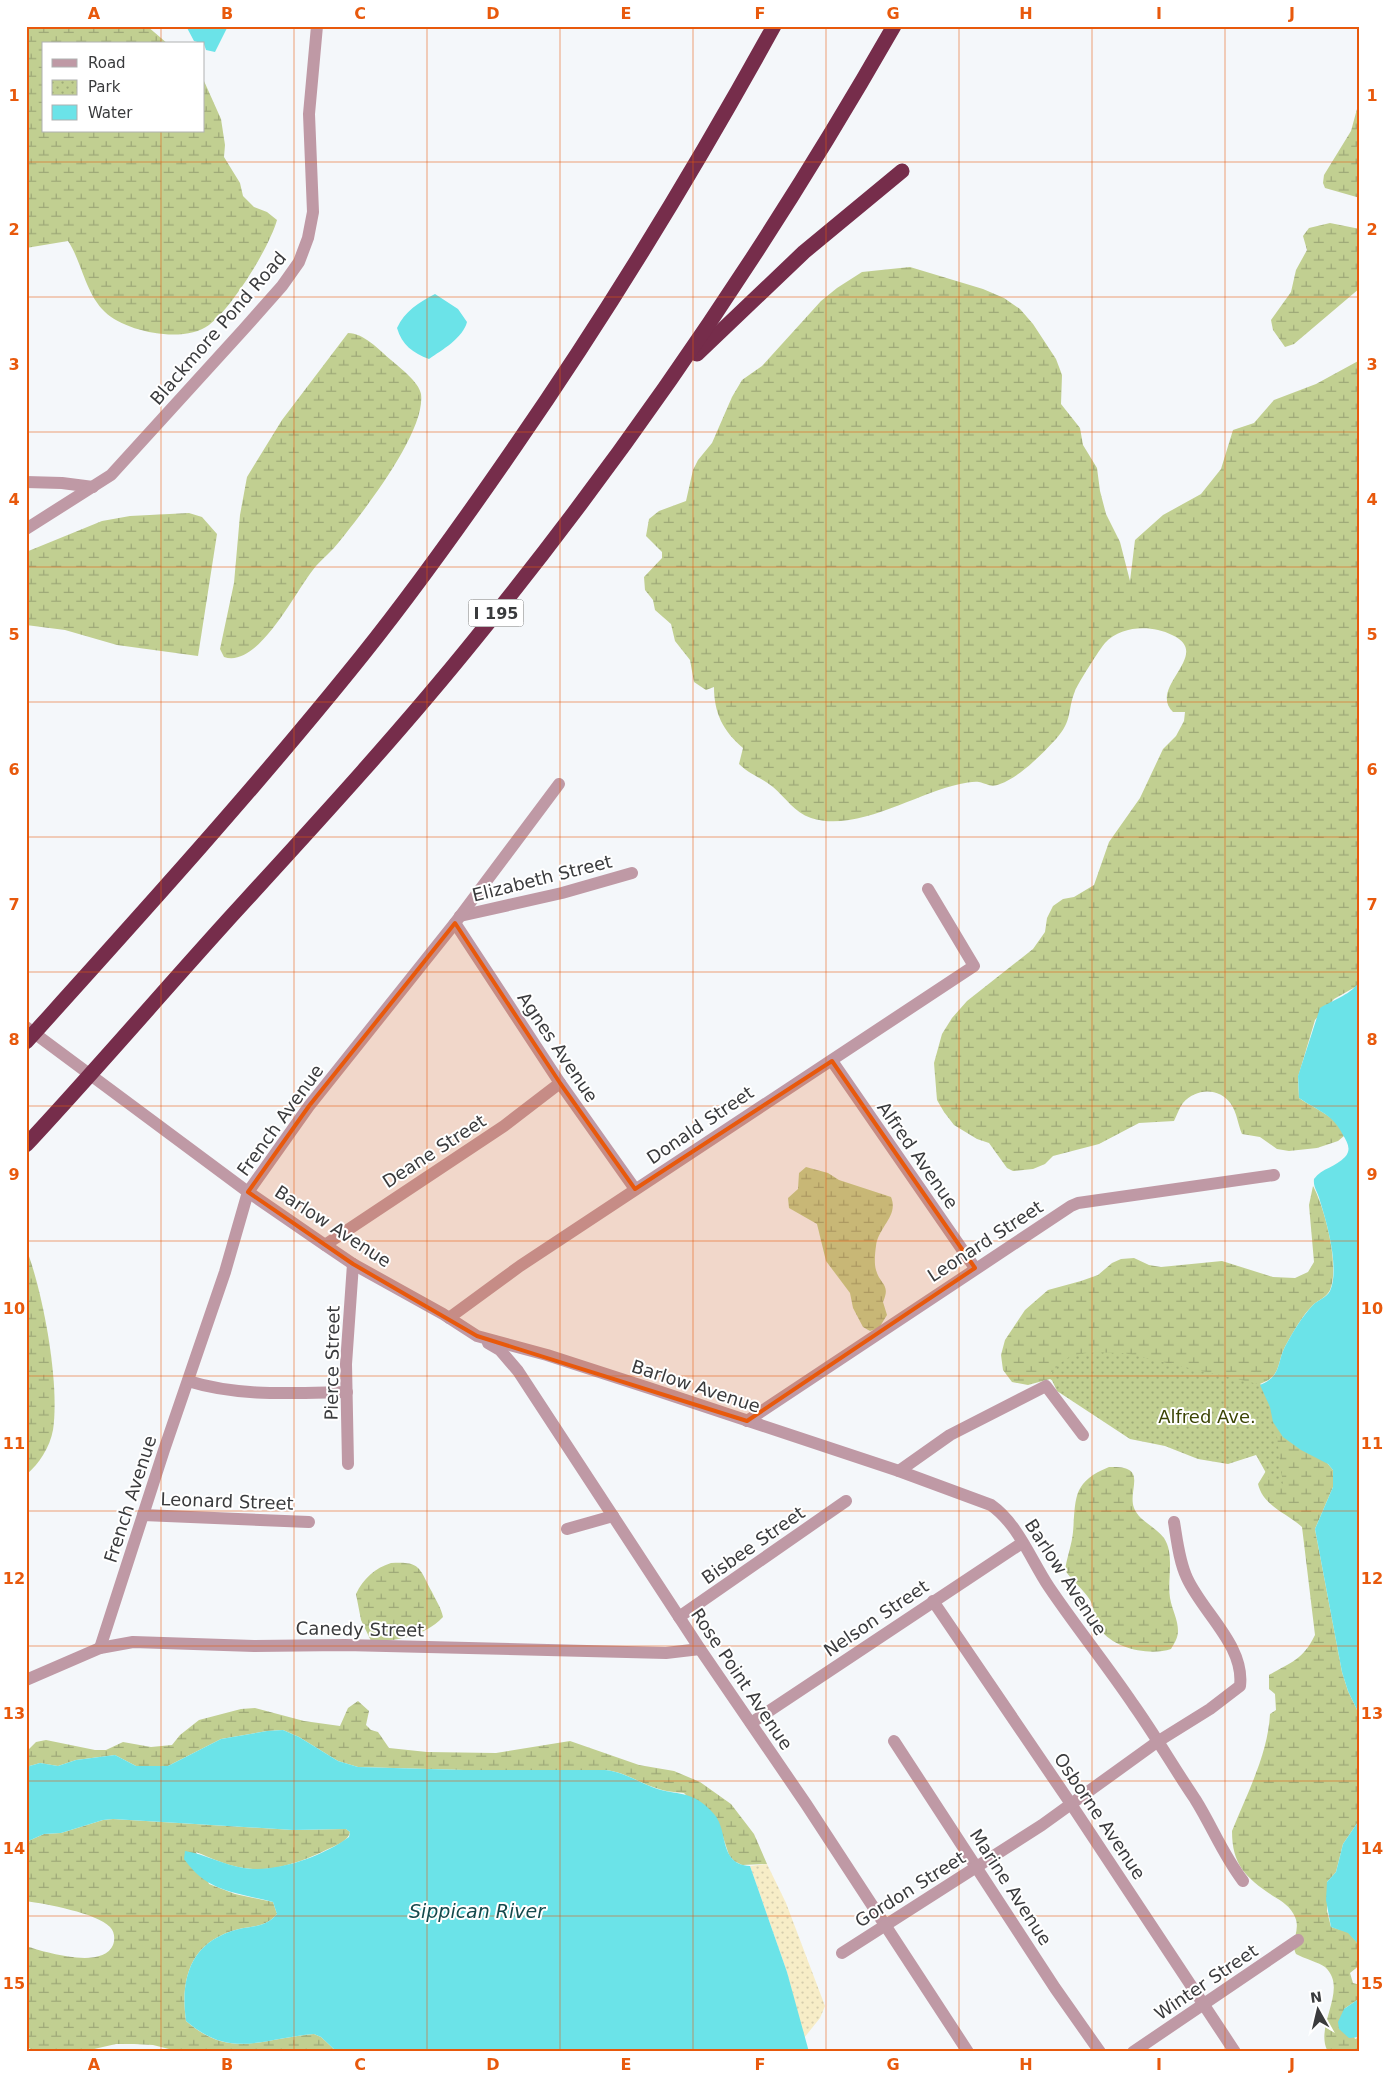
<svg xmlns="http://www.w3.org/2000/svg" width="1386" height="2078" font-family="'DejaVu Sans',sans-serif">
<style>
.wetland{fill:url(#wetland-marsh)}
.sand{fill:url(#sand-dots)}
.park{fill:url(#park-dots)}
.water{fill:#6be3e8}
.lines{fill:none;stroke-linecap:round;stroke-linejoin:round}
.minor{stroke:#bf99a5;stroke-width:12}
.highway{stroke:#762d4b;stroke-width:15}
.marked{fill:#e8590c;fill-opacity:0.2;stroke:#e8590c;stroke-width:4;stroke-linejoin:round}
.grid{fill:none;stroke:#e8590c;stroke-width:1;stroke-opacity:0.55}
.labels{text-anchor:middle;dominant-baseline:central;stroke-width:4;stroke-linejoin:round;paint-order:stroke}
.shield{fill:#fff;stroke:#757677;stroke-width:1}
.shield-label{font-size:16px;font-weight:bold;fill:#3a3b3d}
.street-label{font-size:18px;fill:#3a3b3d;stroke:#fff}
.park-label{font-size:18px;fill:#3b4404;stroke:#fff}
.water-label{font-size:19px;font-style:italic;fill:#144a4d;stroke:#fff}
.neatline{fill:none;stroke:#e8590c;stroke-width:2}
.grid-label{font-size:16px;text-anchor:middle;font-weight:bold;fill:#e8590c}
</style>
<defs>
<pattern id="wetland-marsh" width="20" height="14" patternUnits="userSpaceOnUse" patternTransform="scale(1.25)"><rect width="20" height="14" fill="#c1cf91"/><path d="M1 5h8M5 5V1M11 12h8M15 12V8" fill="none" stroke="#9ea978"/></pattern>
<pattern id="sand-dots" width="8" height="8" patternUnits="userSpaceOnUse" patternTransform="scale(1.25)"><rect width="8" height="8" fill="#f7edc7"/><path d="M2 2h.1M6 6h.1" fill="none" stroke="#d4ccac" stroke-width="1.8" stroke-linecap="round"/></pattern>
<pattern id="park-dots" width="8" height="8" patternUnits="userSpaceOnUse" patternTransform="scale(1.25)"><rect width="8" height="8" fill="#c1cf91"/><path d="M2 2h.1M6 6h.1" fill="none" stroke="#9ea978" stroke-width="1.8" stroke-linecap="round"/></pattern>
</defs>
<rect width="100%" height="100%" fill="#f4f7fa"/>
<g class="wetland">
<path d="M26,26H147L168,44H44V131H204V81L221,119L225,145L224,157L240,183L243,196L254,207L267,212L277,220C269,248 232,308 209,325C184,344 126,332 105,312C85,293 82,262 68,241L26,248Z"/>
<polygon points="1360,98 1360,198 1325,188 1323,183 1324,175 1351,131"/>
<polygon points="1330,223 1360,229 1360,288 1294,344 1285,347 1273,330 1271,320 1291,292 1296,270 1307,250 1303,236 1309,228"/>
<path d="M910,267L983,289L1004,298L1020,309L1033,324L1056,359L1062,375L1061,404L1080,428L1083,445L1097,468L1100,491L1106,514L1120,542L1130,581L1135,540L1163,515L1201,494L1221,469L1233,430L1254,423L1274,400L1316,384L1360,360V980L1357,986L1334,999L1315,1020L1298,1077L1299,1098C1316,1110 1337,1116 1344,1136L1338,1141L1317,1148L1289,1151L1277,1149L1260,1137L1242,1134C1238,1125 1237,1113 1231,1104C1219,1087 1196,1088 1183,1103C1179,1108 1177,1115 1174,1121L1139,1123L1099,1144L1053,1156L1045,1164L1033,1169L1013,1171L1007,1168L989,1143L977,1139L954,1125L944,1112L937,1100L934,1063L942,1034L952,1018L967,1001L1033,949L1045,932L1047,918L1053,906L1063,899L1074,897L1094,885L1109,842L1140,798L1163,749L1176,736L1184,721L1185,712H1173C1147,687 1214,654 1172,635C1152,625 1122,625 1105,643C1101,647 1077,685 1075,691C1067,711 1073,720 1056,739C1041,755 1021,776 1000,784C991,788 988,784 979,782C974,781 966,783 960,784C916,793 857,833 811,818C794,812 786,798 773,787C762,778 749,774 739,764L743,748C723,731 714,713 714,687L706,690L694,682L690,660L675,641L671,624L655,610L653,600L645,590L644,577L662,558V552L646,536L649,519L659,511L686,501L693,470L698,460L712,443L732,397L742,380L762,366L821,301L837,288L862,272Z"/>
<path d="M348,333C364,333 379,350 391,360C400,368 419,382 421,394C426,432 363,512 339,542C332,551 323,558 316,566C296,589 259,669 224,657L220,649L234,583L240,515L247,477L282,420Z"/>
<polygon points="189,513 202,517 217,534 198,656 117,645 65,630 26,625 26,552 102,521 130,516"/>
<path d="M806,1167L828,1173L839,1180L891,1197C899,1216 878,1227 876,1246C875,1253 874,1263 876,1270C880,1285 891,1284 883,1302L887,1315L879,1328L870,1331L863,1327L853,1308L850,1293L826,1261L817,1224L789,1208L788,1198L798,1189L799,1173Z"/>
<path d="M1313,1186C1325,1208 1340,1267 1330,1290C1326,1298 1318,1300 1313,1305C1302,1316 1295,1329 1287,1343C1276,1361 1283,1376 1260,1384L1328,1464L1333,1470V1487L1315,1529L1342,1672L1348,1691L1360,1716V1819L1343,1844L1336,1872L1327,1882V1911L1331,1927L1348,1932L1360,1946V1965L1350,1973L1353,1983L1360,1985V1998L1344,2009L1355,2039L1360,2037V2052L1327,2050C1315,2024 1349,1989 1325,1967C1320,1963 1303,1958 1296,1954C1290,1942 1301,1930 1295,1917C1291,1907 1282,1901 1273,1896C1246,1878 1232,1865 1232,1831C1247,1794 1268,1754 1270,1714L1276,1710L1275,1694L1269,1689V1675C1291,1662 1303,1660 1315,1635L1302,1527C1287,1513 1263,1506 1258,1484L1269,1466L1268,1454L1059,1385L1050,1379L1028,1385L1012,1382L1003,1370L1001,1355L1005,1340L1025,1310L1048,1290L1081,1281L1098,1275L1112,1263L1121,1259L1134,1258L1149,1265L1161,1267L1222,1261L1273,1277L1295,1278L1308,1272L1314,1262L1309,1205Z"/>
<path d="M26,1248C43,1292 60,1383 53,1430C50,1447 39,1464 26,1475Z"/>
<path d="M1109,1467C1150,1465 1127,1489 1134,1508C1139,1521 1156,1527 1164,1538C1175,1555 1167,1579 1170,1598C1172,1610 1178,1619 1178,1631C1178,1638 1174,1644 1171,1649C1150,1656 1114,1649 1100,1629C1095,1621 1095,1609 1090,1600C1083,1589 1072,1581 1065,1570C1067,1557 1072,1544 1073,1532C1076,1498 1072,1482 1109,1467Z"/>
<path d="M391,1563C421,1561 419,1568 432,1592C436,1601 441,1607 443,1617C423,1638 398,1639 372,1643L361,1620L356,1594C363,1579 375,1568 391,1563Z"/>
<path d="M358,1701L369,1711L366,1725L371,1730L378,1732L389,1748L427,1752L496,1753L570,1741L639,1765L674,1771L700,1782L731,1804L754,1834L767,1864L742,1865L734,1861L729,1855L722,1834L684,1793C673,1792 663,1791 653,1787C636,1781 624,1772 605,1770H464L358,1767L338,1761L299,1737L283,1730L267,1731L221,1739L168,1766H136L115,1755L76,1760L58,1766L40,1763L26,1767V1752L36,1742L46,1740L95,1750H106L123,1742L151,1747L172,1745L180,1735L199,1720L241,1709L255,1708L304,1721L340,1726L348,1708Z"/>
<path d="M113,1819L293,1830L346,1829L350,1832C348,1842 334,1846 326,1850C301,1862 272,1873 244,1868C228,1866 211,1858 196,1852L209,1884L235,1894L273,1902L277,1914C266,1927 254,1926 239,1929C191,1941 180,1977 186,2021C230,2060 263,2038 314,2034L321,2037L337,2052H181L153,2045L134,2044H116L81,2052H35L26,2046V1946C44,1952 103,1970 113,1945C115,1940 115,1932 110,1927C97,1913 46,1904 26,1901V1842L44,1834L61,1833L103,1820Z"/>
</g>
<polygon class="sand" points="767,1864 786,1903 825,2006 820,2018 804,2038 787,1972 750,1866"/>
<path class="park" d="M1124,1353L1271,1387L1283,1485L1270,1480L1256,1455L1228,1464L1198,1459L1165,1446L1130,1439L1057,1391L1050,1376C1067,1347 1094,1353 1124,1353Z"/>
<g class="water">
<polygon points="186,26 228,26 215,52 206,50 204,44 194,41"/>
<path d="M435,294L458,309L467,322C463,338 442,350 429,359C413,353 402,345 397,328C405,311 418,303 435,294Z"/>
<path d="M1360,980V1716L1348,1691L1342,1672L1315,1529L1333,1487V1470L1328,1464L1301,1450L1283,1437L1273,1422L1270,1407L1260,1385C1283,1376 1276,1361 1287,1343C1294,1330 1302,1317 1313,1305C1318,1300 1326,1298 1330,1291C1340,1269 1327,1223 1320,1201C1318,1192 1313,1188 1314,1179C1322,1168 1336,1167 1345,1157C1352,1149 1347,1142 1343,1135C1333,1114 1318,1111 1299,1098L1298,1076L1320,1008C1333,1000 1353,994 1360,980Z"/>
<path d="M283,1730L299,1737L338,1761L358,1767L464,1770H605C623,1772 635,1780 652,1787C678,1797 691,1788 714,1814C729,1831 718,1864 750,1866L787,1972L809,2052H337L321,2037L314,2034C263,2038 231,2060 186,2021C180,1977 191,1941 239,1929C254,1926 266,1927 277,1914L273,1902C236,1892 208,1893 184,1859L185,1851C205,1854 223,1865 244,1868C277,1873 323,1856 349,1837L350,1832L346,1829L293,1830L113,1819L103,1820L61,1833L44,1834L26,1842V1767L40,1763L58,1766L76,1760L115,1755L136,1766H168L221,1739L267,1731Z"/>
<polygon points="1360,1819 1360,1946 1348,1933 1331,1927 1326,1900 1327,1882 1336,1872 1343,1844"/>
<polygon points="1360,1998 1360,2037 1349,2038 1339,2029 1338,2022 1344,2009"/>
</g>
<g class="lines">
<g class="minor">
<polyline points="26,482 62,483 93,487"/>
<polyline points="26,529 111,475 243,330 282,286 299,262 308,238 313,212 309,114 317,26"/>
<polyline points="460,916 562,893 632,873"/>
<polyline points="455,923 560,1083 635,1189"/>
<path d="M26,1027L248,1192L325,1245L353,1264L443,1314L477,1336L547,1355L652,1389L899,1471L991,1505C1018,1524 1031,1560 1049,1587C1076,1627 1106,1664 1133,1704C1155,1735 1174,1768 1195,1799C1212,1826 1223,1855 1243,1881"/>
<polyline points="832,1061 975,1268"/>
<polyline points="325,1245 504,1126 560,1083"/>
<polyline points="449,1318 520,1266 974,966 928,889"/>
<polyline points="488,1343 500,1350 518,1371 700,1649 806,1804 968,2052"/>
<path d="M188,1381C239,1397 294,1393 347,1392"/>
<polyline points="747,1421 1071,1206 1078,1203 1274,1175"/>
<polyline points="348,1464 346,1364 353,1264"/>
<polyline points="899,1471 950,1435 1046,1386 1083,1435"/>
<polyline points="143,1515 309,1522"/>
<polyline points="567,1529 613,1516"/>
<polyline points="933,1601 1071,1804 1235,2052"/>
<polyline points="679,1617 846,1501"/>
<polyline points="100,1648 164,1450 225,1272 248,1192 309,1106 455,923 559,784"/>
<polyline points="26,1680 100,1648 133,1642 254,1646 345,1645 666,1653 700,1649"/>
<polyline points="751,1723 1022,1543"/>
<polyline points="894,1741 1055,1988 1100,2052"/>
<path d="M842,1953L1042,1825L1157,1742L1210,1709L1240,1686C1245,1646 1203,1613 1187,1578C1179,1561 1177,1540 1174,1522"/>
<polyline points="1133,2052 1298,1940"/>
</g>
<g class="highway">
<polyline points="697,354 804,252 902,171"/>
<path d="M26,1042C135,921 245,800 348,673C407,601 461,525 514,448C608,312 694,171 774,26"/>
<path d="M26,1145C94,1072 159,996 226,922C311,829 397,736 476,638C632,446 771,241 894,26"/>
</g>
</g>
<path class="marked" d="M455,923L560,1083L635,1189L832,1061L975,1268L747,1421L477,1336L353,1264L248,1192L309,1106Z"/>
<path class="grid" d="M161,26V44M294,26V2052M427,26V2052M560,26V2052M693,26V2052M826,26V2052M959,26V2052M1092,26V2052M1225,26V2052M161,131V2052M26,162H1360M26,297H1360M26,432H1360M26,567H1360M26,702H1360M26,837H1360M26,972H1360M26,1106H1360M26,1241H1360M26,1376H1360M26,1511H1360M26,1646H1360M26,1781H1360M26,1916H1360"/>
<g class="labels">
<rect class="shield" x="468.5" y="599.5" width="55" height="27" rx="4"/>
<g class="shield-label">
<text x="496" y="613">I 195</text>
</g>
<g class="street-label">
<text transform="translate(218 328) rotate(-49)">Blackmore Pond Road</text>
<text transform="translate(542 878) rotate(-14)">Elizabeth Street</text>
<text transform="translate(558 1047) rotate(56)">Agnes Avenue</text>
<text transform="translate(280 1120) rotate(-54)">French Avenue</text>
<text transform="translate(700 1125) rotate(-34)">Donald Street</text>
<text transform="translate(434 1151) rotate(-33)">Deane Street</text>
<text transform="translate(918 1155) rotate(55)">Alfred Avenue</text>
<text transform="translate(333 1226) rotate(33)">Barlow Avenue</text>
<text transform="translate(985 1241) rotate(-33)">Leonard Street</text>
<text transform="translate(332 1363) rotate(-89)">Pierce Street</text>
<text transform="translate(696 1386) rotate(18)">Barlow Avenue</text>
<text transform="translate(130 1499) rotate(-72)">French Avenue</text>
<text transform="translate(227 1501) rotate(2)">Leonard Street</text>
<text transform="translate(753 1545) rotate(-35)">Bisbee Street</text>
<text transform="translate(1066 1577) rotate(57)">Barlow Avenue</text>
<text transform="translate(876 1618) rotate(-34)">Nelson Street</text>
<text transform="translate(360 1629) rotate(1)">Canedy Street</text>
<text transform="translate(742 1679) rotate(56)">Rose Point Avenue</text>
<text transform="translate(1100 1816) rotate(56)">Osborne Avenue</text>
<text transform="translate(1011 1887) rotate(57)">Marine Avenue</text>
<text transform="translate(910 1889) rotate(-32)">Gordon Street</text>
<text transform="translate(1206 1982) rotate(-34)">Winter Street</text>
</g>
<g class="park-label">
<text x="1207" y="1416">Alfred Ave.</text>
</g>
<g class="water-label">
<text x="477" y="1911">Sippican River</text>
</g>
</g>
<rect width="1386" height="2078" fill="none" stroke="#ffffff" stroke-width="55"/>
<rect x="42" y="42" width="162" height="90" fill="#ffffff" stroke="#b0b1b1"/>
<rect x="52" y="59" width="25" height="8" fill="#bf99a5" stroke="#b0b1b1"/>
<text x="88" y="68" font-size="15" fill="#3a3b3d">Road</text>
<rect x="52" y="80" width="25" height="15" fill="url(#park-dots)" stroke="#b0b1b1"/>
<text x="88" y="92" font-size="15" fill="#3a3b3d">Park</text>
<rect x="52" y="105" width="25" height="15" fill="#6be3e8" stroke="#b0b1b1"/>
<text x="88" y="118" font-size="15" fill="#3a3b3d">Water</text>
<g transform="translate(1318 2010) rotate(352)" stroke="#ffffff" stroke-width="4" paint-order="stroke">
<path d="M0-4L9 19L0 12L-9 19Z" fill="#3a3b3d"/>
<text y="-8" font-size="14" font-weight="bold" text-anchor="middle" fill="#3a3b3d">N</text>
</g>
<rect x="28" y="28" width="1330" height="2022" class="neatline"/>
<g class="grid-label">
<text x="94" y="19">A</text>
<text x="227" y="19">B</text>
<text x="360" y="19">C</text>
<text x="493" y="19">D</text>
<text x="626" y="19">E</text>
<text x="760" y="19">F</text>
<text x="893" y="19">G</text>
<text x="1026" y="19">H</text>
<text x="1159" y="19">I</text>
<text x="1292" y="19">J</text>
<text x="14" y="101">1</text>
<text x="1372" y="101">1</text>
<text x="14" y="235">2</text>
<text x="1372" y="235">2</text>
<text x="14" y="370">3</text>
<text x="1372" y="370">3</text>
<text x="14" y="505">4</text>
<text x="1372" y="505">4</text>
<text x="14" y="640">5</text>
<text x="1372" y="640">5</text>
<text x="14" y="775">6</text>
<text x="1372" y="775">6</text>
<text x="14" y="910">7</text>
<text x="1372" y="910">7</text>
<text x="14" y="1045">8</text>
<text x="1372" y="1045">8</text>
<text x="14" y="1180">9</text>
<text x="1372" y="1180">9</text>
<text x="14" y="1314">10</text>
<text x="1372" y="1314">10</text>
<text x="14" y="1449">11</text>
<text x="1372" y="1449">11</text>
<text x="14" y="1584">12</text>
<text x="1372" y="1584">12</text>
<text x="14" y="1719">13</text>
<text x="1372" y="1719">13</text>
<text x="14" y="1854">14</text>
<text x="1372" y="1854">14</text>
<text x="14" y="1989">15</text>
<text x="1372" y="1989">15</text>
<text x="94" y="2070">A</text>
<text x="227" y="2070">B</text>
<text x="360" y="2070">C</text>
<text x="493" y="2070">D</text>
<text x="626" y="2070">E</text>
<text x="760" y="2070">F</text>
<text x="893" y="2070">G</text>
<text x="1026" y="2070">H</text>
<text x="1159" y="2070">I</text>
<text x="1292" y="2070">J</text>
</g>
</svg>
